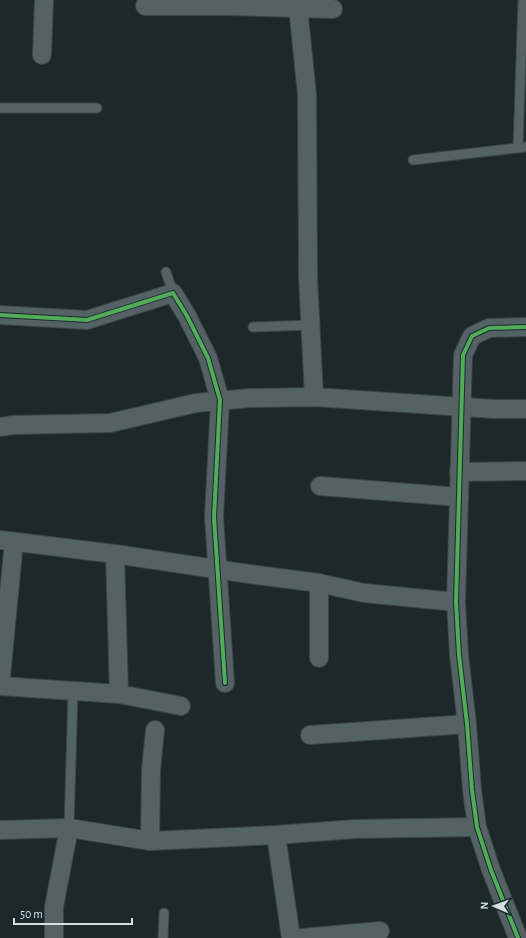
<svg xmlns="http://www.w3.org/2000/svg" width="526" height="938" font-family="'Alegreya Sans',sans-serif">
<style>
.lines{fill:none;stroke-linecap:round;stroke-linejoin:round}
.service-casing{stroke:#3c4447;stroke-width:11}
.minor-casing{stroke:#3c4447;stroke-width:20}
.service{stroke:#546265;stroke-width:9}
.minor{stroke:#546265;stroke-width:18}
.cycleway-casing{stroke:#192b2f;stroke-width:6}
.cycleway{stroke:#51ab58;stroke-width:4}
</style>
<rect width="100%" height="100%" fill="#1e282a"/>
<g class="lines">
<g class="service-casing">
<g id="service">
<polyline points="0,108 97,108"/>
<polyline points="518,148 523,0"/>
<polyline points="413,160 526,147"/>
<polyline points="166,272 173,293"/>
<polyline points="253,327 310,325"/>
<polyline points="69,828 73,691"/>
<polyline points="163,938 164,913"/>
</g>
</g>
<g class="minor-casing">
<g id="minor">
<polyline points="145,6 229,6 333,9"/>
<polyline points="298,7 307,95 308,277 314,397"/>
<polyline points="42,55 44,0"/>
<polyline points="0,315 87,320 173,293 187,316 208,358 220,400 214,517 225,683"/>
<polyline points="0,427 13,425 110,423 196,403 250,398 314,397 494,409 526,409"/>
<polyline points="459,472 526,471"/>
<polyline points="320,486 459,497"/>
<polyline points="0,540 115,554 249,574 319,583 364,593 456,602"/>
<polyline points="115,554 119,694"/>
<polyline points="319,658 319,583"/>
<polyline points="0,686 119,694 181,706"/>
<polyline points="0,686 14,542"/>
<polyline points="310,735 467,724"/>
<polyline points="0,830 69,828 150,841 276,835 355,829 477,827"/>
<polyline points="276,835 291,938"/>
<polyline points="150,841 151,770 155,730"/>
<polyline points="54,938 54,907 69,828"/>
<polyline points="302,938 380,931"/>
<polyline points="518,938 491,870 477,827 472,790 467,724 459,655 456,602 463,355 472,336 489,328 526,327"/>
</g>
</g>
<use href="#service" class="service"/>
<use href="#minor" class="minor"/>
<g class="cycleway-casing">
<g id="cycleway">
<polyline points="0,315 87,320 173,293 187,316 208,358 220,400 214,517 225,683"/>
<polyline points="518,938 491,870 477,827 472,790 467,724 459,655 456,602 463,355 472,336 489,328 526,327"/>
</g>
</g>
<use href="#cycleway" class="cycleway"/>
</g>
<g transform="translate(494 906) rotate(272)" stroke="#192b2f" stroke-width="3" paint-order="stroke">
<path d="M0-3L7 15L0 10L-7 15Z" fill="#d4dfe2"/>
<text y="-6" font-size="11" font-weight="bold" text-anchor="middle" fill="#d4dfe2">N</text>
</g>
<path d="M14 918v6h118v-6" fill="none" stroke="#d4dfe2" stroke-width="2"/>
<text x="20" y="918" font-size="12" fill="#d4dfe2" stroke="#192b2f" stroke-width="3" paint-order="stroke">50 m</text>
</svg>
